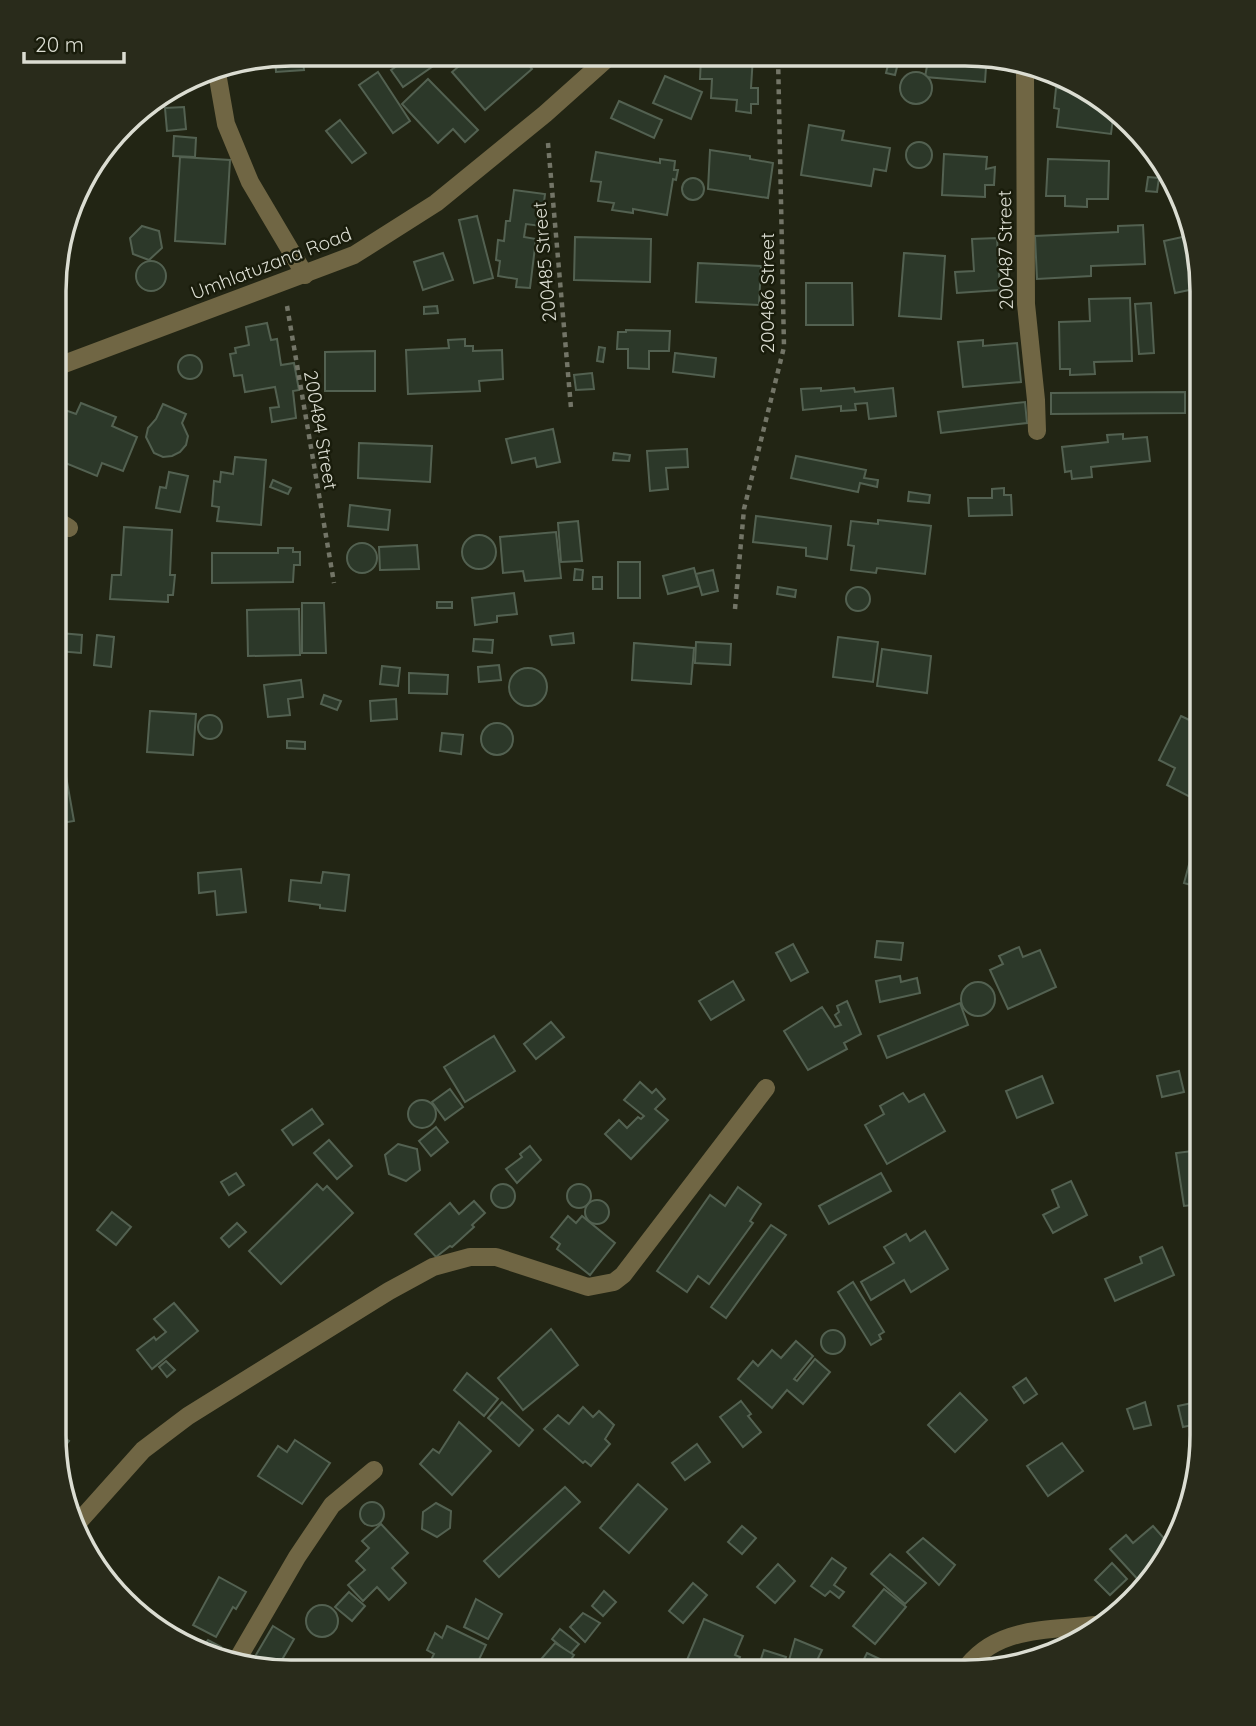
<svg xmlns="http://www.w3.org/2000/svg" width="1256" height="1726" font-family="Quicksand,sans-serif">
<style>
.building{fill:#2c3829;stroke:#536151;stroke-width:2}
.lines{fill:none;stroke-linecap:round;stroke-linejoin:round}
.path{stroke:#737567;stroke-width:4.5;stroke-dasharray:5 5;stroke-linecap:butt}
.minor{stroke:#706644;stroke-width:18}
.labels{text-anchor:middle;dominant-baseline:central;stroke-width:5;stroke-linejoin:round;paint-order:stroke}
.street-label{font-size:19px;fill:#dbddd2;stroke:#191c0b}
.rim{fill:none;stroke:#dbddd2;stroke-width:3.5}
</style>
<rect width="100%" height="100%" fill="#222514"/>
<g class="building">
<polygon points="291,54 302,54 304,70 276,72 275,57"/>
<polygon points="413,55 449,55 403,87 391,70"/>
<polygon points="472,55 519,55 532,69 485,110 452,72"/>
<polygon points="707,55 753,56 751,88 758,88 758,104 751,104 751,113 736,111 737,100 711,98 712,79 700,79 701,57"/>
<polygon points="754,56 778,56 773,64 765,66 757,62"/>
<polygon points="918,56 996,56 1007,61 1006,69 986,67 985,82 925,77 927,66 917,64"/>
<polygon points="889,61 898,63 895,75 886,73"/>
<polygon points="378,72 410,121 393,133 359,85"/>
<circle cx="916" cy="88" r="16"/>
<polygon points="665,76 702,92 691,119 653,103"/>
<polygon points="428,79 478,130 465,142 453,129 438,143 402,104"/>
<polygon points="1056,88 1076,89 1109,103 1114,109 1111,134 1057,127 1059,109 1054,108"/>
<polygon points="619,101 662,120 654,138 611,118"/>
<polygon points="184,107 186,129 167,131 165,108"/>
<polygon points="340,120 366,153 352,163 326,131"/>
<polygon points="809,125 844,131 842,140 890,148 886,171 874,169 871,186 801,175"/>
<polygon points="174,136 196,138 195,157 173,156"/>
<circle cx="919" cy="155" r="13"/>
<polygon points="710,150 750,156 750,159 773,163 768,198 708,189"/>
<polygon points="596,152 660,163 660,159 675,161 674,170 678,170 676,180 673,179 667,215 633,209 633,213 612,210 614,203 598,201 601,182 591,181"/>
<polygon points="944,154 987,157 986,169 995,167 994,185 985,185 985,197 942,195"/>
<polygon points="180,157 230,160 225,244 175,241"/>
<polygon points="1048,159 1109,161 1108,199 1087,199 1087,207 1065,206 1065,196 1046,196"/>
<polygon points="1148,177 1159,178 1157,192 1146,191"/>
<circle cx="693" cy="189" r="11"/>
<polygon points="514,190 545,194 541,226 526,224 524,237 536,239 530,288 516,287 517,279 498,276 500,261 496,260 498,240 504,241 506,221 510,221"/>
<polygon points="477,216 493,278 474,283 459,220"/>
<polygon points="1143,225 1145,264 1091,266 1091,276 1037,279 1035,236 1118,232 1118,226"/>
<polygon points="142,226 159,231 162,248 149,260 133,254 130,238"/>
<polygon points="1187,236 1188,242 1190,241 1202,297 1196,298 1194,289 1175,293 1164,241"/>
<polygon points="575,237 651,239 650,282 574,280"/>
<polygon points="997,238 1000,290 957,293 955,272 974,271 972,239"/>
<polygon points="443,253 453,280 423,290 414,262"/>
<polygon points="904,253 945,256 941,319 899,316"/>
<circle cx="151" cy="276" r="15"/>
<polygon points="698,263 761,266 759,305 696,302"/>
<polygon points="806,283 852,283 853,325 806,325"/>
<polygon points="1130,298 1132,361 1094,362 1095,374 1070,375 1070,369 1060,369 1059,322 1090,321 1089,299"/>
<polygon points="1151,303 1154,353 1139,354 1135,304"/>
<polygon points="437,306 438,313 424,314 424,307"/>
<polygon points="267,323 271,340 277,339 281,365 294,363 299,390 293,391 296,418 272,422 270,408 279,407 275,387 245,392 242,375 234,376 230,354 236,353 235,348 249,345 246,327"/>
<polygon points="626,330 670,331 669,351 649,351 649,369 628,368 628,349 617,349 618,332 626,332"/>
<polygon points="465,339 465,346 473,346 473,351 502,350 503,379 479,381 480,391 408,394 406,350 449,348 448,340"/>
<polygon points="983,340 983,346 1017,343 1021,382 963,387 958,342"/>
<polygon points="599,347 605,348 603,362 597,361"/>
<polygon points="375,351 375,391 325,391 325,352"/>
<polygon points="675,353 716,358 714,377 673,372"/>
<circle cx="190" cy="367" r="12"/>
<polygon points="592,373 594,389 576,390 574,375"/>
<polygon points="821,388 821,391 854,388 855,392 893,388 896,416 869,419 867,403 855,404 856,410 841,411 841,406 803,410 801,389"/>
<polygon points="1185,392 1185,413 1051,414 1051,393"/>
<polygon points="1025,402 1027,423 941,433 938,412"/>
<polygon points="81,403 116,417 112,426 137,437 123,471 102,463 97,476 58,460 63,448 56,445 56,431 65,410 76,414"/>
<polygon points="163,404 186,414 182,423 188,436 186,445 180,452 172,456 163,457 154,453 146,437 148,428 156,419"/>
<polygon points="553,429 560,462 537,467 535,458 512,463 506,439"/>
<polygon points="1123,434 1123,439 1147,437 1150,461 1091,467 1092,477 1072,479 1071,471 1065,472 1062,447 1108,442 1107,435"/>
<polygon points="359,443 432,446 430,482 358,478"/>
<polygon points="687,449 688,467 666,468 668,489 650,491 647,451"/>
<polygon points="614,453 630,455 629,461 613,460"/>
<polygon points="796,456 866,470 864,478 878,480 877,487 860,483 858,492 791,478"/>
<polygon points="235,457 266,460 261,525 217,521 219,507 212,506 214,481 220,482 221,472 233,474"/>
<polygon points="169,472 188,476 180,512 156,508 160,487 166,488"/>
<polygon points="273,480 291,488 288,494 270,487"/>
<polygon points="1004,488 1004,495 1011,495 1012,515 969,516 968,498 992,498 992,489"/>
<polygon points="909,492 930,495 929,503 908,501"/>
<polygon points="350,505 390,510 388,530 348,526"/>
<polygon points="756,516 831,526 827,559 806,556 806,548 753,542"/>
<polygon points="878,520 931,526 925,574 877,568 876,573 851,570 854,546 848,545 851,521 878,524"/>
<polygon points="578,521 582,561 561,562 558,523"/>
<polygon points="124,527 172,530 170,575 175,575 173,595 168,595 168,602 110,599 112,575 121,575"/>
<polygon points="556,532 561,578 525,581 523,571 503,573 500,537"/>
<circle cx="479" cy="552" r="17"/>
<circle cx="362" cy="558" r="15"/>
<polygon points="417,545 419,569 380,570 379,547"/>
<polygon points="278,548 293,548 293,552 300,552 300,565 294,565 293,582 212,583 212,553 278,553"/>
<rect x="618" y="562" width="22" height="36"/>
<polygon points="694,568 699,586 668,594 663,576"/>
<polygon points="575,569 583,570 582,580 574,580"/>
<polygon points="713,570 718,591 702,595 696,574"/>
<rect x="593" y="577" width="9" height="12"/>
<circle cx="858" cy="599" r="12"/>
<polygon points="778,587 796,590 795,597 777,594"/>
<polygon points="514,593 517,614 497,616 497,622 475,625 472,598"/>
<rect x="437" y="602" width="15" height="6"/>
<polygon points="302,603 324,603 326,653 302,653"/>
<polygon points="299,609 300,655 248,656 247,610"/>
<polygon points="60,633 82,635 81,653 58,651"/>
<polygon points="573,633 574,643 552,645 550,636"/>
<polygon points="97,635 114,637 111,667 94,665"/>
<polygon points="838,637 878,642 873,682 833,677"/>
<polygon points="474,639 493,640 492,653 473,651"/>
<polygon points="696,642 731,644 730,665 695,663"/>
<polygon points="634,643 694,648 691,684 632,680"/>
<polygon points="882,649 931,656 927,693 877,686"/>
<polygon points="499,665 501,680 479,682 478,667"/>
<polygon points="382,666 400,668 398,686 380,684"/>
<circle cx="528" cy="687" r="19"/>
<polygon points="409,673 448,675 447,694 409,693"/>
<polygon points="301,680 303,697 288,699 290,715 268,717 264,685"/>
<polygon points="324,695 341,701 337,710 321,704"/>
<polygon points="396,699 397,719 371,721 370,701"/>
<polygon points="150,711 196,714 193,755 147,752"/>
<circle cx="210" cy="727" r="12"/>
<polygon points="1181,716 1202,726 1202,789 1196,800 1167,785 1175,768 1159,760"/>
<circle cx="497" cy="739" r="16"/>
<polygon points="442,733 463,735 461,754 440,751"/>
<polygon points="287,741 305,742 305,749 287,748"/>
<polygon points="64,765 74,821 55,824 55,767"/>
<polygon points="1190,861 1201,867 1201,888 1184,883"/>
<polygon points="241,869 246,912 217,915 215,891 199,893 198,873"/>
<polygon points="323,872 349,875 345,911 320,908 320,905 289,901 291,880 321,883"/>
<polygon points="877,941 903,943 901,960 875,957"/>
<polygon points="793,944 808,972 791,981 776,953"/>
<polygon points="1019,947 1023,957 1040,950 1056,987 1008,1009 990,970 1003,964 999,956"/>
<polygon points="900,976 901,982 917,978 920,993 880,1002 876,981"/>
<polygon points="733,981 744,1000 711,1020 699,1001"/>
<circle cx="978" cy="999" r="17"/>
<polygon points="847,1001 861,1034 844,1043 847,1049 808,1070 784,1031 822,1007 835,1027 841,1025 835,1015 839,1012 837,1006"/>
<polygon points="960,1003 968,1025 887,1058 878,1036"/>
<polygon points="551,1022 564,1037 536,1059 524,1044"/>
<polygon points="494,1036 515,1071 465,1102 444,1067"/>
<polygon points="1179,1071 1184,1092 1162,1097 1157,1076"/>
<polygon points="1042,1076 1053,1103 1017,1118 1006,1091"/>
<polygon points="640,1082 652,1093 656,1089 665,1099 655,1109 668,1120 631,1159 605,1134 619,1120 627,1128 638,1117 641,1119 644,1116 624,1100"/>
<polygon points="450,1089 463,1107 445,1120 432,1102"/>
<polygon points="903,1093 909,1102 924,1094 945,1131 887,1164 865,1125 884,1114 880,1106"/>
<circle cx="422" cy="1114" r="14"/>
<polygon points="312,1109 323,1124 293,1145 282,1130"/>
<polygon points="436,1127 448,1142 431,1156 419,1141"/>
<polygon points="329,1140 352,1166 337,1179 314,1153"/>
<polygon points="398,1144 417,1149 420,1170 406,1181 389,1174 385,1155"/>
<polygon points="530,1146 541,1160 517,1183 506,1169 522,1157 520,1154"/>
<polygon points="1201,1150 1201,1204 1184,1206 1176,1153"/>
<polygon points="236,1173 244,1185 229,1195 221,1182"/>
<polygon points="881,1173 891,1191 829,1224 819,1206"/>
<polygon points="1071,1181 1087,1215 1053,1233 1043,1215 1059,1207 1052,1190"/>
<circle cx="503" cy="1196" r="12"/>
<circle cx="579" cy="1196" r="12"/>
<polygon points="317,1184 323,1190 327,1186 353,1213 281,1284 249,1251"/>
<polygon points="738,1187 761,1204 750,1221 753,1223 709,1284 698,1276 687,1292 657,1271 710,1195 725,1206"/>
<circle cx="597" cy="1212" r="12"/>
<polygon points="474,1201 485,1213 472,1225 474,1227 452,1247 450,1246 436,1257 415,1234 450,1203 459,1214"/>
<polygon points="112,1212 131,1227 116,1245 97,1230"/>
<polygon points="568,1216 576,1223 582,1216 615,1243 590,1275 557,1249 560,1244 551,1237"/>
<polygon points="237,1223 246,1232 229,1247 221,1238"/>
<polygon points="771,1225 786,1235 726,1318 711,1307"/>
<polygon points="925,1231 948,1269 911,1292 904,1280 871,1300 861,1282 894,1263 884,1247 906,1234 910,1241"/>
<polygon points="1162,1247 1174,1275 1115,1301 1105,1279 1142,1263 1140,1257"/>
<polygon points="853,1282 884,1332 879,1335 881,1339 871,1345 838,1292"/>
<polygon points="174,1303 198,1331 152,1369 137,1350 154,1337 156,1340 166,1332 154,1319"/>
<polygon points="551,1329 578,1365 523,1410 498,1378"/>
<circle cx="833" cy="1342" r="12"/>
<polygon points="796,1341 813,1356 794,1379 797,1381 815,1359 830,1372 803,1404 787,1390 772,1408 738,1379 753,1361 758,1366 772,1350 781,1358"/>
<polygon points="166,1361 175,1370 167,1377 159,1367"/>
<polygon points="467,1373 498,1399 484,1416 454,1390"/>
<polygon points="1026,1378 1037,1394 1024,1403 1013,1387"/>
<polygon points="960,1393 987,1420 955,1452 928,1425"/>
<polygon points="741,1401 751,1414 748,1416 761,1432 743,1447 720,1417"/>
<polygon points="1201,1401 1201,1423 1183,1427 1178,1406"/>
<polygon points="502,1402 533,1430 519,1446 488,1418"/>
<polygon points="1145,1402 1151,1425 1134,1429 1127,1409"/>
<polygon points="583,1407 593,1417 599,1411 614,1425 605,1439 610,1444 591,1466 585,1461 583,1463 544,1429 558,1415 569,1424"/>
<polygon points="459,1422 491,1451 452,1495 420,1464 433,1449 439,1453"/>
<polygon points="54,1430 69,1441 59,1454 54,1435"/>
<polygon points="295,1440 330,1463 302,1504 258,1476 278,1446 287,1452"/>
<polygon points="1062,1443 1083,1471 1048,1496 1027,1466"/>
<polygon points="697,1444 710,1462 685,1480 672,1463"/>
<polygon points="638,1484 667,1509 629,1553 600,1528"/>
<polygon points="565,1487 580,1502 499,1577 484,1561"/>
<circle cx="372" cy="1514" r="12"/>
<polygon points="436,1503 451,1511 450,1528 437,1537 422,1529 423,1512"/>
<polygon points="381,1524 408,1553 392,1568 406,1583 389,1600 377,1587 363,1601 348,1585 365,1570 356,1561 369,1548 362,1541"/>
<polygon points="742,1526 756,1538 742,1554 728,1542"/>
<polygon points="1153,1526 1169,1544 1162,1567 1142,1584 1110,1549 1126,1535 1133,1543"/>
<polygon points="923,1538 955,1565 939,1585 907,1552"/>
<polygon points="890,1554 926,1583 905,1604 871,1574"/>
<polygon points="832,1558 846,1568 834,1585 844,1592 839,1598 830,1591 825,1596 811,1586"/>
<polygon points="1112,1563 1127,1579 1110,1595 1095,1580"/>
<polygon points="778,1564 795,1581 775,1603 757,1587"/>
<polygon points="219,1577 246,1592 236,1609 233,1607 216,1637 193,1625"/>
<polygon points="693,1583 707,1595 683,1623 669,1611"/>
<polygon points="884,1589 906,1607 875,1644 853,1626"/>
<polygon points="604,1591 616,1602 603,1616 592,1606"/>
<polygon points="349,1592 365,1606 352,1621 335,1607"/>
<polygon points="476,1599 502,1614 488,1639 464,1627"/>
<circle cx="322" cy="1621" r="16"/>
<polygon points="583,1613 600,1623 585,1642 570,1627"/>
<polygon points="704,1619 743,1636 735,1655 740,1657 736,1667 730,1665 728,1671 710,1671 687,1660"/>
<polygon points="170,1625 205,1644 208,1640 221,1647 218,1652 167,1631"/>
<polygon points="273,1626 294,1639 276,1670 261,1670 250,1665"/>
<polygon points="447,1626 486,1645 474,1670 436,1670 428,1666 434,1654 427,1650 435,1633 442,1638"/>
<polygon points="560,1629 579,1644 570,1654 552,1639"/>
<polygon points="795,1639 822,1650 812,1671 806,1671 788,1664"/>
<polygon points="555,1643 574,1655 563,1671 545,1671 536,1665"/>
<polygon points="764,1650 786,1657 782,1671 757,1671"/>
<polygon points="867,1653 907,1672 858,1671"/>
<polygon points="674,1662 690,1671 668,1671"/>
</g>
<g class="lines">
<g class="path">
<polyline points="548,143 571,408"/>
<polyline points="287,306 334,583"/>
<polyline points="735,609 744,509 784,347 778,56"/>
</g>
<g class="minor">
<polyline points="216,67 226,124 250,182 305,275"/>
<polyline points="1025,68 1026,304 1036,400 1037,431"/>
<polyline points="56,367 354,255 436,203 545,114 611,55"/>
<polyline points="56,520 69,528"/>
<polyline points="75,1526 143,1450 188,1416 389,1291 433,1267 470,1257 496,1257 588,1287 614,1282 623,1275 766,1088"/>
<polyline points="237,1660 297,1557 332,1505 374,1470"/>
<path d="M963,1672C994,1626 1046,1631 1095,1625"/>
</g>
</g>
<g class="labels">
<g class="street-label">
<text transform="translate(1005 250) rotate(-91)">200487 Street</text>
<text transform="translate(544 262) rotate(-95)">200485 Street</text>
<text transform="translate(271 263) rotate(-21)">Umhlatuzana Road</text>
<text transform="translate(767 293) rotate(-90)">200486 Street</text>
<text transform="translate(321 430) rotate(80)">200484 Street</text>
</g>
</g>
<path d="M0 0H1256V1726H0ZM291 66H965A225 225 0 0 1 1190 291V1435A225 225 0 0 1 965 1660H291A225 225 0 0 1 66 1435V291A225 225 0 0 1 291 66Z" fill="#292b1b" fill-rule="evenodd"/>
<path class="rim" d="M291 66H965A225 225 0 0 1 1190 291V1435A225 225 0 0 1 965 1660H291A225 225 0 0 1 66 1435V291A225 225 0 0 1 291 66Z"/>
<path d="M24 52v10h100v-10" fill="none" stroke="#dbddd2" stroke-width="3.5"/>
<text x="35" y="52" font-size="21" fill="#dbddd2" stroke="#191c0b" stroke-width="5" paint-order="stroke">20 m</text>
</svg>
